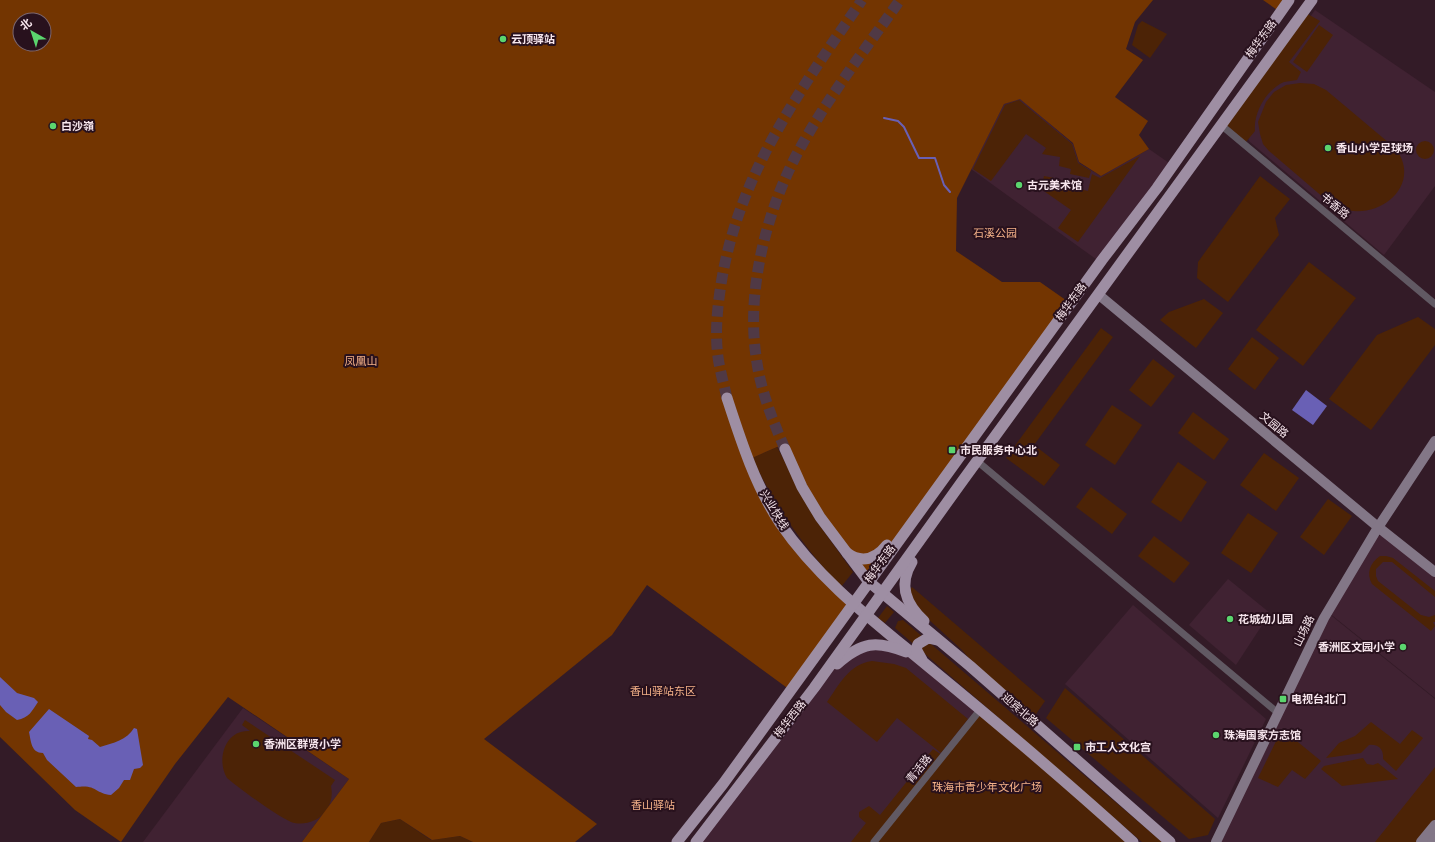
<svg xmlns="http://www.w3.org/2000/svg" width="1435" height="842" font-family="'Roboto Condensed','Noto Sans SC',sans-serif">
<style>
.built{fill:#402232}
.green{fill:#4c2306}
.forest{fill:#733501;fill-rule:evenodd}
.water{fill:#6960b5}
.lines{fill:none;stroke-linecap:round;stroke-linejoin:round}
.stream{stroke:#6960b5;stroke-width:2}
.primary-tunnel{stroke:#503945;stroke-width:11;stroke-dasharray:11 5.5;stroke-linecap:butt}
.street{stroke:#615963;stroke-width:7}
.secondary{stroke:#837787;stroke-width:10}
.primary{stroke:#9e8ea3;stroke-width:11}
.poi-dot{fill:#5bd56e;stroke:#28111d;stroke-width:1.5}
.labels{text-anchor:middle;dominant-baseline:central;stroke-width:4;stroke-linejoin:round;paint-order:stroke}
.poi-label{font-size:11px;font-weight:bold;fill:#f7e6ed;stroke:#28111d;text-anchor:start}
.street-label{font-size:11px;fill:#f7e6ed;stroke:#28111d}
.park-label{font-size:11px;fill:#f4b188;stroke:#28111d}
</style>
<rect width="100%" height="100%" fill="#331b27"/>
<g class="built">
<polygon points="1315,10 1435,92 1435,186 1384,255 1250,142 1242,129 1242,114"/>
<polygon points="1020,98 1073,144 1079,163 1101,176 1149,149 1172,165 1100,262 971,169 1004,104"/>
<polygon points="1386,534 1435,572 1435,698 1328,612 1372,538"/>
<polygon points="1228,579 1270,613 1236,665 1189,625"/>
<polygon points="1133,605 1266,719 1218,818 1065,684"/>
<polygon points="1328,613 1435,699 1435,823 1420,842 1217,842"/>
<polygon points="862,647 916,656 980,710 874,842 696,842 835,666"/>
<polygon points="243,708 349,779 302,842 143,842"/>
</g>
<g class="green">
<path d="M1306,13L1320,21L1289,62L1301,72L1297,80C1293,81 1288,81 1284,82C1267,89 1253,113 1255,131L1246,142L1225,124Z"/>
<polygon points="1142,21 1167,34 1150,58 1132,45 1138,25"/>
<polygon points="1319,25 1333,35 1307,72 1293,62"/>
<path d="M1300,83L1314,84L1326,90L1395,148C1426,187 1372,228 1331,204L1269,151L1263,144L1260,134L1258,122L1266,102L1274,92L1286,85Z"/>
<polygon points="1019,100 1072,144 1078,163 1091,171 1089,178 1070,174 1071,169 1059,166 1060,157 1042,154 1046,148 1026,134 991,181 973,169 1005,105"/>
<circle cx="1425" cy="150" r="9"/>
<polygon points="1140,156 1078,242 1058,228 1071,210 1041,189 1044,176 1054,178 1053,183 1088,191 1092,174 1100,178"/>
<polygon points="1260,176 1290,199 1275,218 1279,235 1228,302 1197,278 1198,262"/>
<polygon points="1309,262 1356,298 1303,366 1256,330"/>
<polygon points="1204,299 1223,313 1196,348 1160,320 1169,312"/>
<polygon points="1418,317 1435,329 1435,345 1371,430 1329,399 1377,335"/>
<polygon points="1101,328 1113,337 1034,445 1060,465 1044,486 1006,458"/>
<polygon points="1252,337 1279,358 1255,390 1228,369"/>
<polygon points="1153,359 1175,376 1151,407 1129,390"/>
<polygon points="1112,405 1142,425 1115,465 1085,445"/>
<polygon points="1193,412 1229,439 1214,460 1178,433"/>
<path d="M777,447L815,519L853,572L841,587C803,546 777,509 752,458Z"/>
<polygon points="1264,453 1299,478 1276,511 1240,485"/>
<polygon points="1178,462 1207,482 1181,522 1151,502"/>
<polygon points="1091,487 1127,514 1112,534 1076,507"/>
<polygon points="1328,499 1352,516 1324,555 1300,537"/>
<polygon points="1248,513 1278,533 1251,573 1221,553"/>
<polygon points="1154,536 1190,563 1174,583 1138,556"/>
<path d="M1380,556H1386L1393,558L1435,591V597L1392,562H1383L1376,569V576L1378,581L1421,615L1429,617L1435,615V622H1433L1435,626L1431,631L1372,584C1366,573 1370,563 1380,556Z"/>
<polygon points="912,587 1045,701 1034,717 973,663 962,650 915,607 908,593"/>
<polygon points="887,606 894,612 885,623 878,618"/>
<polygon points="903,620 1162,842 1142,842 895,628 898,621"/>
<path d="M872,661L894,664L906,668L968,719L941,753L897,718L877,742L827,702C839,685 849,664 872,661Z"/>
<polygon points="1065,688 1215,819 1208,835 1189,839 1046,718"/>
<polygon points="980,710 1133,842 874,842"/>
<path d="M245,720L335,780L331,786C333,796 331,804 325,812C317,822 303,826 291,822C277,816 240,789 227,778C216,760 225,729 250,731L242,725Z"/>
<path d="M1371,722L1400,744L1412,730L1423,738L1396,771L1383,759C1384,749 1378,744 1369,745L1361,753L1326,758L1339,743L1355,736Z"/>
<polygon points="1282,729 1321,761 1305,779 1292,770 1278,787 1258,778"/>
<polygon points="933,749 942,755 872,842 851,842 866,823 859,817 859,812 869,806 880,815"/>
<polygon points="1363,758 1367,764 1373,765 1378,763 1398,779 1342,786 1321,769 1324,766"/>
<polygon points="1435,767 1435,819 1417,842 1375,842"/>
<polygon points="400,819 431,840 460,836 473,842 369,842 381,823"/>
</g>
<g class="forest">
<path d="M0,0H1153L1135,22L1126,49L1143,60L1115,97L1148,121L1139,135L1149,149L1101,176L1079,162L1073,143L1020,99L1004,104L957,198L956,251L1002,282H1040L1070,303L868,581L858,571L785,449L777,447L752,458L772,510L852,603L790,690L647,585L612,635L484,739L597,824L575,842H473L460,836L432,840L400,819L381,823L369,842H302L349,779L228,697L175,764L121,842L75,810L0,737ZM20,20H44V44H20Z"/>
<polygon points="1263,0 1289,0 1280,12"/>
</g>
<g class="water">
<polygon points="1306,390 1327,406 1313,425 1292,410"/>
<path d="M0,677L17,693L34,698L38,702C32,711 29,718 17,720L6,712L0,705Z"/>
<path d="M49,709L89,736L88,739L92,740L100,747C113,743 127,740 134,728L137,729L143,765L140,768L134,769L130,780H124L119,788L111,795C94,793 97,784 76,787L47,760L43,753C31,753 31,741 29,732Z"/>
</g>
<g class="lines">
<polyline class="stream" points="884,118 898,121 904,127 919,158 935,158 944,185 950,192"/>
<g class="primary-tunnel">
<path d="M727,398C724,385 720,371 718,357C715,335 717,312 720,291C736,177 799,92 862,0"/>
<path d="M785,449C772,419 760,389 756,356C746,287 768,204 803,143C831,93 867,47 900,0"/>
</g>
<g class="street">
<polyline points="1221,125 1435,304"/>
<polyline points="977,461 1278,713"/>
<polyline points="874,842 980,710"/>
</g>
<g class="secondary">
<polyline points="1099,295 1378,527 1435,572"/>
<polyline points="1216,842 1324,618 1377,529 1435,441"/>
<polyline points="1421,842 1435,825"/>
<polyline points="1432,842 1435,838"/>
</g>
<g class="primary">
<path d="M727,398C741,441 755,485 780,523C821,583 880,626 935,672C1002,727 1069,784 1133,842"/>
<polyline points="785,449 802,487 820,517 868,581 970,666 1170,842"/>
<path d="M847,553C862,564 876,559 887,545"/>
<path d="M912,562C898,585 906,604 924,621"/>
<polyline points="922,660 916,649 918,644 928,638 937,640"/>
<path d="M837,664C862,642 876,640 906,652"/>
<polyline points="677,842 723,784 1102,260 1157,188 1289,0"/>
<polyline points="696,842 814,688 961,483 1312,0"/>
</g>
</g>
<g class="poi-dot">
<circle cx="503" cy="39" r="4"/>
<circle cx="53" cy="126" r="4"/>
<circle cx="1328" cy="148" r="4"/>
<circle cx="1019" cy="185" r="4"/>
<rect x="948" y="446" width="8" height="8" rx="2"/>
<circle cx="1230" cy="619" r="4"/>
<circle cx="1403" cy="647" r="4"/>
<rect x="1279" y="695" width="8" height="8" rx="2"/>
<circle cx="1216" cy="735" r="4"/>
<circle cx="256" cy="744" r="4"/>
<rect x="1073" y="743" width="8" height="8" rx="2"/>
</g>
<g class="labels">
<g class="poi-label">
<text x="511" y="39">云顶驿站</text>
<text x="61" y="126">白沙嶺</text>
<text x="1336" y="148">香山小学足球场</text>
<text x="1027" y="185">古元美术馆</text>
<text x="960" y="450">市民服务中心北</text>
<text x="1238" y="619">花城幼儿园</text>
<text x="1395" y="647" text-anchor="end">香洲区文园小学</text>
<text x="1291" y="699">电视台北门</text>
<text x="1224" y="735">珠海国家方志馆</text>
<text x="264" y="744">香洲区群贤小学</text>
<text x="1085" y="747">市工人文化宫</text>
</g>
<g class="street-label">
<text transform="translate(1261 39) rotate(-54)">梅华东路</text>
<text transform="translate(1335 206) rotate(40)">书香路</text>
<text transform="translate(1071 302) rotate(-54)">梅华东路</text>
<text transform="translate(1274 425) rotate(40)">文园路</text>
<text transform="translate(774 510) rotate(59)">兴业快线</text>
<text transform="translate(880 564) rotate(-54)">梅华东路</text>
<text transform="translate(1304 631) rotate(-64)">山场路</text>
<text transform="translate(1020 710) rotate(41)">迎宾北路</text>
<text transform="translate(790 719) rotate(-52)">梅华西路</text>
<text transform="translate(919 769) rotate(-51)">青活路</text>
</g>
<g class="park-label">
<text x="995" y="233">石溪公园</text>
<text x="361" y="361">凤凰山</text>
<text x="663" y="691">香山驿站东区</text>
<text x="987" y="787">珠海市青少年文化广场</text>
<text x="653" y="805">香山驿站</text>
</g>
</g>
<g transform="translate(32 32) rotate(321)"><circle r="19" fill="#28111d" stroke="#7b6670"/>
<path d="M0-3L7 15L0 10L-7 15Z" fill="#5bd56e"/>
<text y="-6" font-size="11" font-weight="bold" text-anchor="middle" fill="#f7e6ed">北</text>
</g>
</svg>
